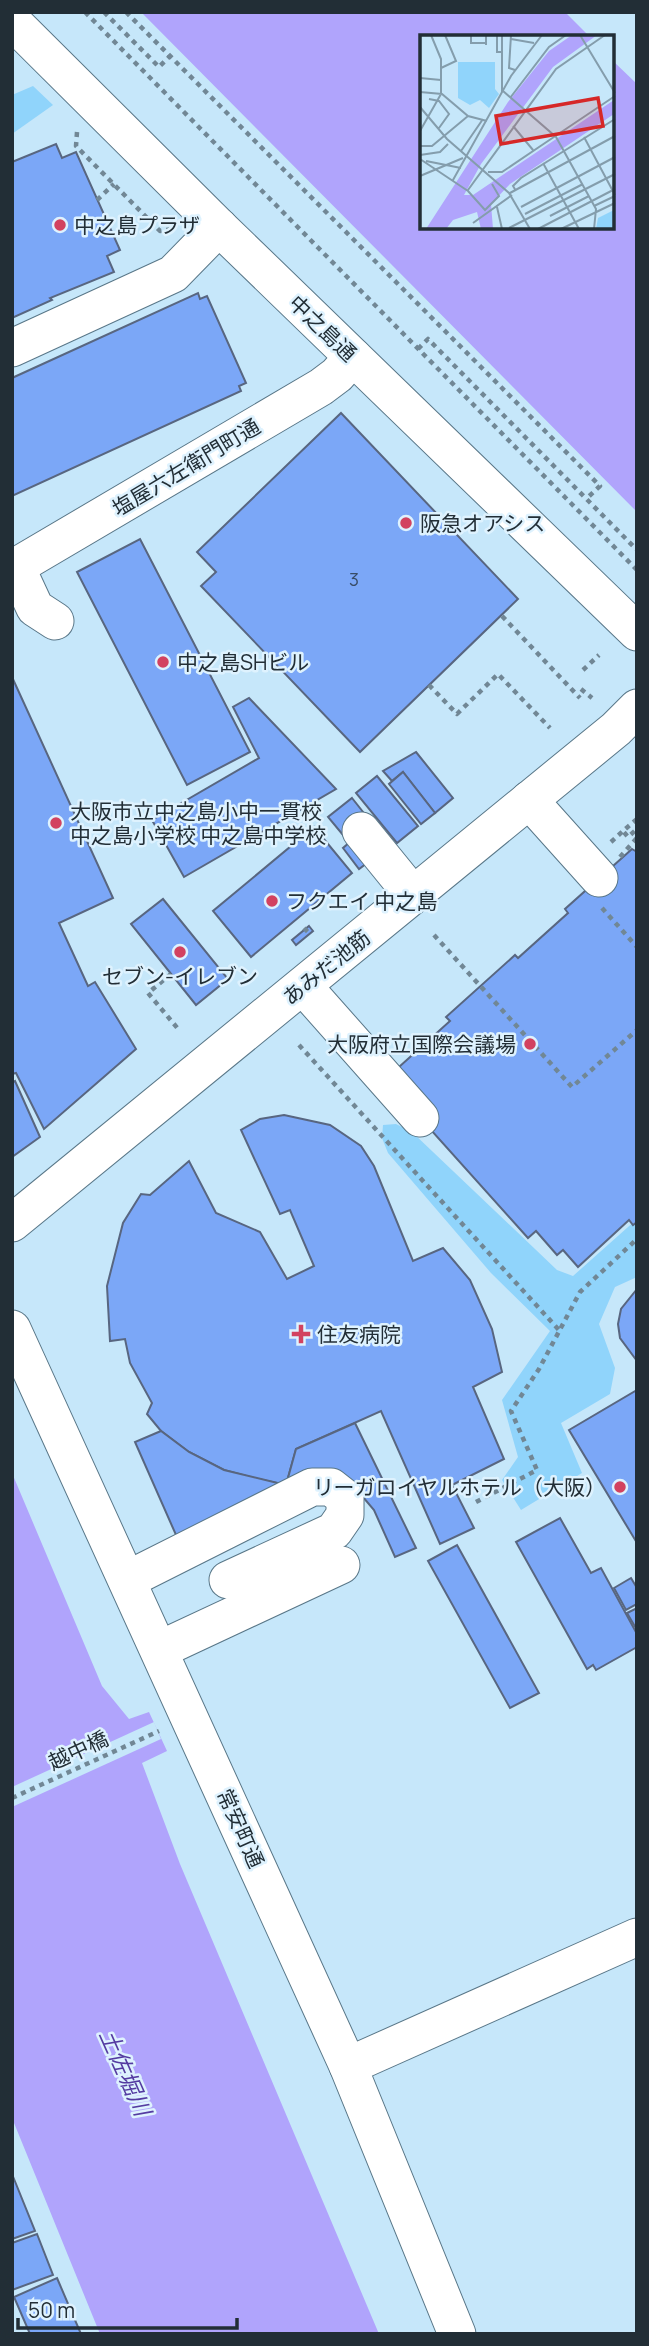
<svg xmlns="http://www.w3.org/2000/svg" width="649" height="2346" font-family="Manrope,'Noto Sans JP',sans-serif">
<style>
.green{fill:#90d4fb}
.water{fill:#b0a4fc}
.pier{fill:#c6e7fa}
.building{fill:#7ba7f7;stroke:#586680;stroke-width:2}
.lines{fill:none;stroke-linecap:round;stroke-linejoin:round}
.minor-casing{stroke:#597788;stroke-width:39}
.path{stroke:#718795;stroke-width:4.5;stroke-dasharray:5 5;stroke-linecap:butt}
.minor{stroke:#fff;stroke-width:37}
.poi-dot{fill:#d24260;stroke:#def2fe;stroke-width:2.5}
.labels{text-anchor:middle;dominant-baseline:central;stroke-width:5;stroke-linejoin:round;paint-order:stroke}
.number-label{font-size:18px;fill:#384c66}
.poi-label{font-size:21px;fill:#222e36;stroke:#def2fe;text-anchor:start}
.street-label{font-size:21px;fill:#222e36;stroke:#def2fe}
.water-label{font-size:23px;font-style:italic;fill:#543ba1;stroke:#def2fe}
.inset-road{fill:none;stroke:#849dac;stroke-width:2}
.view{fill:#d62828;fill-opacity:0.15;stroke:#d62828;stroke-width:3.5}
.inset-edge{fill:none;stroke:#222e36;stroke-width:3.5}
</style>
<rect width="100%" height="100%" fill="#c6e7fa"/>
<g class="green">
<polygon points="33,86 53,105 12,134 12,95"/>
<polygon points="396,1124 412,1132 557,1270 573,1276 637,1219 637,1277 615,1287 599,1324 615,1368 610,1394 561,1423 582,1473 521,1510 502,1480 518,1457 502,1400 550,1331 491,1273 388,1153 382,1138 383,1125"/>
</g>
<g class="water">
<polygon points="141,12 565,12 590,37 421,37 421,228 612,228 612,60 637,84 637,512"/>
<polygon points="12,1473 102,1686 129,1719 149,1712 167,1751 142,1763 180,1864 379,2334 100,2334 12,2118"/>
</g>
<polygon class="pier" points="154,1722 161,1739 12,1807 12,1787"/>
<g class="building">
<polygon points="56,144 62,158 76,152 120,250 107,256 114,272 50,298 52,300 12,318 12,162"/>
<polygon points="198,293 200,299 207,296 246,383 239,386 241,391 12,496 12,378"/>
<polygon points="341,413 518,599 360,752 201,586 216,572 197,552"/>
<polygon points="140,539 250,752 187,785 77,572"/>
<polygon points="12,677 113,898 59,923 88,986 95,982 136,1049 44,1129 16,1073 12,1074"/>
<polygon points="249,698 336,789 184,877 152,820 259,758 233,707"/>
<polygon points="416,752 453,798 435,813 403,772 392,781 383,771"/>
<polygon points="403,772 435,813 421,824 389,784"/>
<polygon points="377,776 418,826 397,843 356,793"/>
<polygon points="352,798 371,822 348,841 328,817"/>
<polygon points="314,827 352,873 251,957 213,911"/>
<polygon points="350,842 367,863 359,869 343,848"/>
<polygon points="632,849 637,852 637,1222 633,1225 629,1220 578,1267 563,1250 557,1255 536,1231 528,1238 422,1120 399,1067 450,1021 446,1017 515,955 518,958 568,913 565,909"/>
<polygon points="163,899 228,979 196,1005 131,924"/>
<polygon points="309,926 313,931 296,945 292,940"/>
<polygon points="15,1081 40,1137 12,1157 12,1083"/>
<polygon points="284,1115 330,1125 361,1146 374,1166 413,1261 443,1248 470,1280 492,1329 502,1372 473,1387 504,1459 452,1485 474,1528 440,1544 381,1411 296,1449 286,1485 258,1479 224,1470 189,1452 161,1431 147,1414 152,1403 130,1363 125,1339 110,1341 107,1286 123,1223 141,1194 150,1195 189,1161 216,1213 260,1232 287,1279 314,1266 290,1210 280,1214 241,1130 260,1119"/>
<polygon points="637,1289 637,1361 620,1338 618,1324 621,1309"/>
<polygon points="637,1390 637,1543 569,1430"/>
<polygon points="355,1423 416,1548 395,1557 374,1510 352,1484 180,1544 135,1442 161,1431 189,1452 224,1470 286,1485 296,1449"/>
<polygon points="560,1518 591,1573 601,1568 637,1634 637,1647 596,1670 593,1665 587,1669 516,1542"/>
<polygon points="457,1545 539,1693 510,1708 428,1561"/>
<polygon points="631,1578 637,1588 637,1604 626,1610 614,1588"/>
<polygon points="637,1608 637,1630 627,1613"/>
<polygon points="12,2174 35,2231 12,2239"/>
<polygon points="37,2234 53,2275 12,2290 12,2243"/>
<polygon points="57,2278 81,2334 30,2334 14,2297"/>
</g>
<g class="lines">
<g class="minor-casing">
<g id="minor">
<polyline points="12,21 219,227 637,632"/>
<polyline points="12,348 173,274 219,227"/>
<polyline points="16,567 35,608 55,621"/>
<polyline points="12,569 321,387 337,375 353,357"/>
<polyline points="529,800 599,878"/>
<polyline points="361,831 413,895"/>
<polyline points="303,986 420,1118"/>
<polyline points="12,1223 616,729 637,708"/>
<polyline points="12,1329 348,2066 457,2334"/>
<polyline points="127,1580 312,1487 331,1487 345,1498 345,1515 334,1531 228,1580"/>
<polyline points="159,1650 341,1565"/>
<polyline points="348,2066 637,1937"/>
</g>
</g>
<g class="path">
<polyline points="85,12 637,570"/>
<polyline points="104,12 159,67 170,56"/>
<polyline points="126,12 600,486 586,499"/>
<polyline points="77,132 76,146 160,231 172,229"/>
<polyline points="97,200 114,184"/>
<polyline points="418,349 428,339 637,550"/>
<polyline points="502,616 580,698"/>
<polyline points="583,670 599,655"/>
<polyline points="429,685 457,714 498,674 550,728"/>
<polyline points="581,689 592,698"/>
<polyline points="637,819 623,831 628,837 637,829"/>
<polyline points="611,842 623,831"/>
<polyline points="620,857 637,838"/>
<polyline points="602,908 637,947"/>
<polyline points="304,928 308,932"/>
<polyline points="434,935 572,1087 637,1030"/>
<polyline points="171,974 148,993 179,1030"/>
<polyline points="299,1045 559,1330"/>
<polyline points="476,1502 537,1470 511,1411 539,1369 580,1292 637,1239"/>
<polyline points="12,1798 159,1731"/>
</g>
<use href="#minor" class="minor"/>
</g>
<g class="poi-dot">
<circle cx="60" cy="225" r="7"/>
<circle cx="406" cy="523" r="7"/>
<circle cx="163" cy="662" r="7"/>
<circle cx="56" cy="823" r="7"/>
<circle cx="272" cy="901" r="7"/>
<circle cx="180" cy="952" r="7"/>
<circle cx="530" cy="1044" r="7"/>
<path d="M297.5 1323.5h7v7h7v7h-7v7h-7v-7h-7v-7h7z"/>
<circle cx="620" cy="1487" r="7"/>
</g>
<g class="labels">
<g class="number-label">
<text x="354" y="579">3</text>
</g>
<g class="poi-label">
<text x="74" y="225">中之島プラザ</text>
<text x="420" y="523">阪急オアシス</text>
<text x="177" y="662">中之島SHビル</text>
<text x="70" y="811">大阪市立中之島小中一貫校<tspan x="70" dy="24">中之島小学校 中之島中学校</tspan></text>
<text x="286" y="901">フクエイ 中之島</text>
<text x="180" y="976" text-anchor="middle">セブン-イレブン</text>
<text x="516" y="1044" text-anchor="end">大阪府立国際会議場</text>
<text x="317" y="1334">住友病院</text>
<text x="606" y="1487" text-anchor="end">リーガロイヤルホテル（大阪）</text>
</g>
<g class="street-label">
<text transform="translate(323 328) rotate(44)">中之島通</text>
<text transform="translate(186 467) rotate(-31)">塩屋六左衛門町通</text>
<text transform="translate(326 967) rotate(-39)">あみだ池筋</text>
<text transform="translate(78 1750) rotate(-25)">越中橋</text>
<text transform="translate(241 1828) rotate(66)">常安町通</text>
</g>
<g class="water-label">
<text transform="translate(126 2072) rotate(66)">土佐堀川</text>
</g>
</g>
<g transform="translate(420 35)">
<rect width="194" height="194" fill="#c6e7fa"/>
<path d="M75,27V54L79,59L69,73L60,65L50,70L38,63V27ZM194,175V194H176L178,183Z" fill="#90d4fb"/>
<path d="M152,0H177L133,32L61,129L44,160H53L194,65V79L90,149L71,169L73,194H61L57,177L33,185L26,194H6L88,67L129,16Z" fill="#b0a4fc"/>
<path class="inset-road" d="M77,0V17H82M91,0L89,33L95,35M160,0L195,58M91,4L114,8M66,8H51V0H66V10M21,33L36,26L25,0M0,43L21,45M83,56L136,102L176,174L174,194M0,57L22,59L48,81L67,86M82,57V0M90,63L129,12L146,0M9,64L19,66L29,79L19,93M0,72L27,104L89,158L110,194M93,91L113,115M0,96L21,59V24L11,0M164,102L195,160M122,110L195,61M0,111H12L48,81M41,116L63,84M0,120L20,117L28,109M0,124L48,156M6,126L41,133M123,128L159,194M68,137H82L122,110M0,141L43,123M33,145L91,41L122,0M48,155L136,34L185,0M48,156L65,175L79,161L72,149M96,156L93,151L101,143L195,84M90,158L195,101M174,171L195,161M77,172L82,194M101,172L195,122M105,179L163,149M130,181L169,161M53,188L92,160M89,193L195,139M118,194L195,154M141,194L195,168"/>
<path class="view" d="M178,63L183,91L81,109L76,81Z"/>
<rect width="194" height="194" class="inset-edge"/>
</g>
<rect width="649" height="2346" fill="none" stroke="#222e36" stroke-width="28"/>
<path d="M18 2318v10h219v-10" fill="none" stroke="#222e36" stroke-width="3.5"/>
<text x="28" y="2318" font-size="21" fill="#222e36" stroke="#def2fe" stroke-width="5" paint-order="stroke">50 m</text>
</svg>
